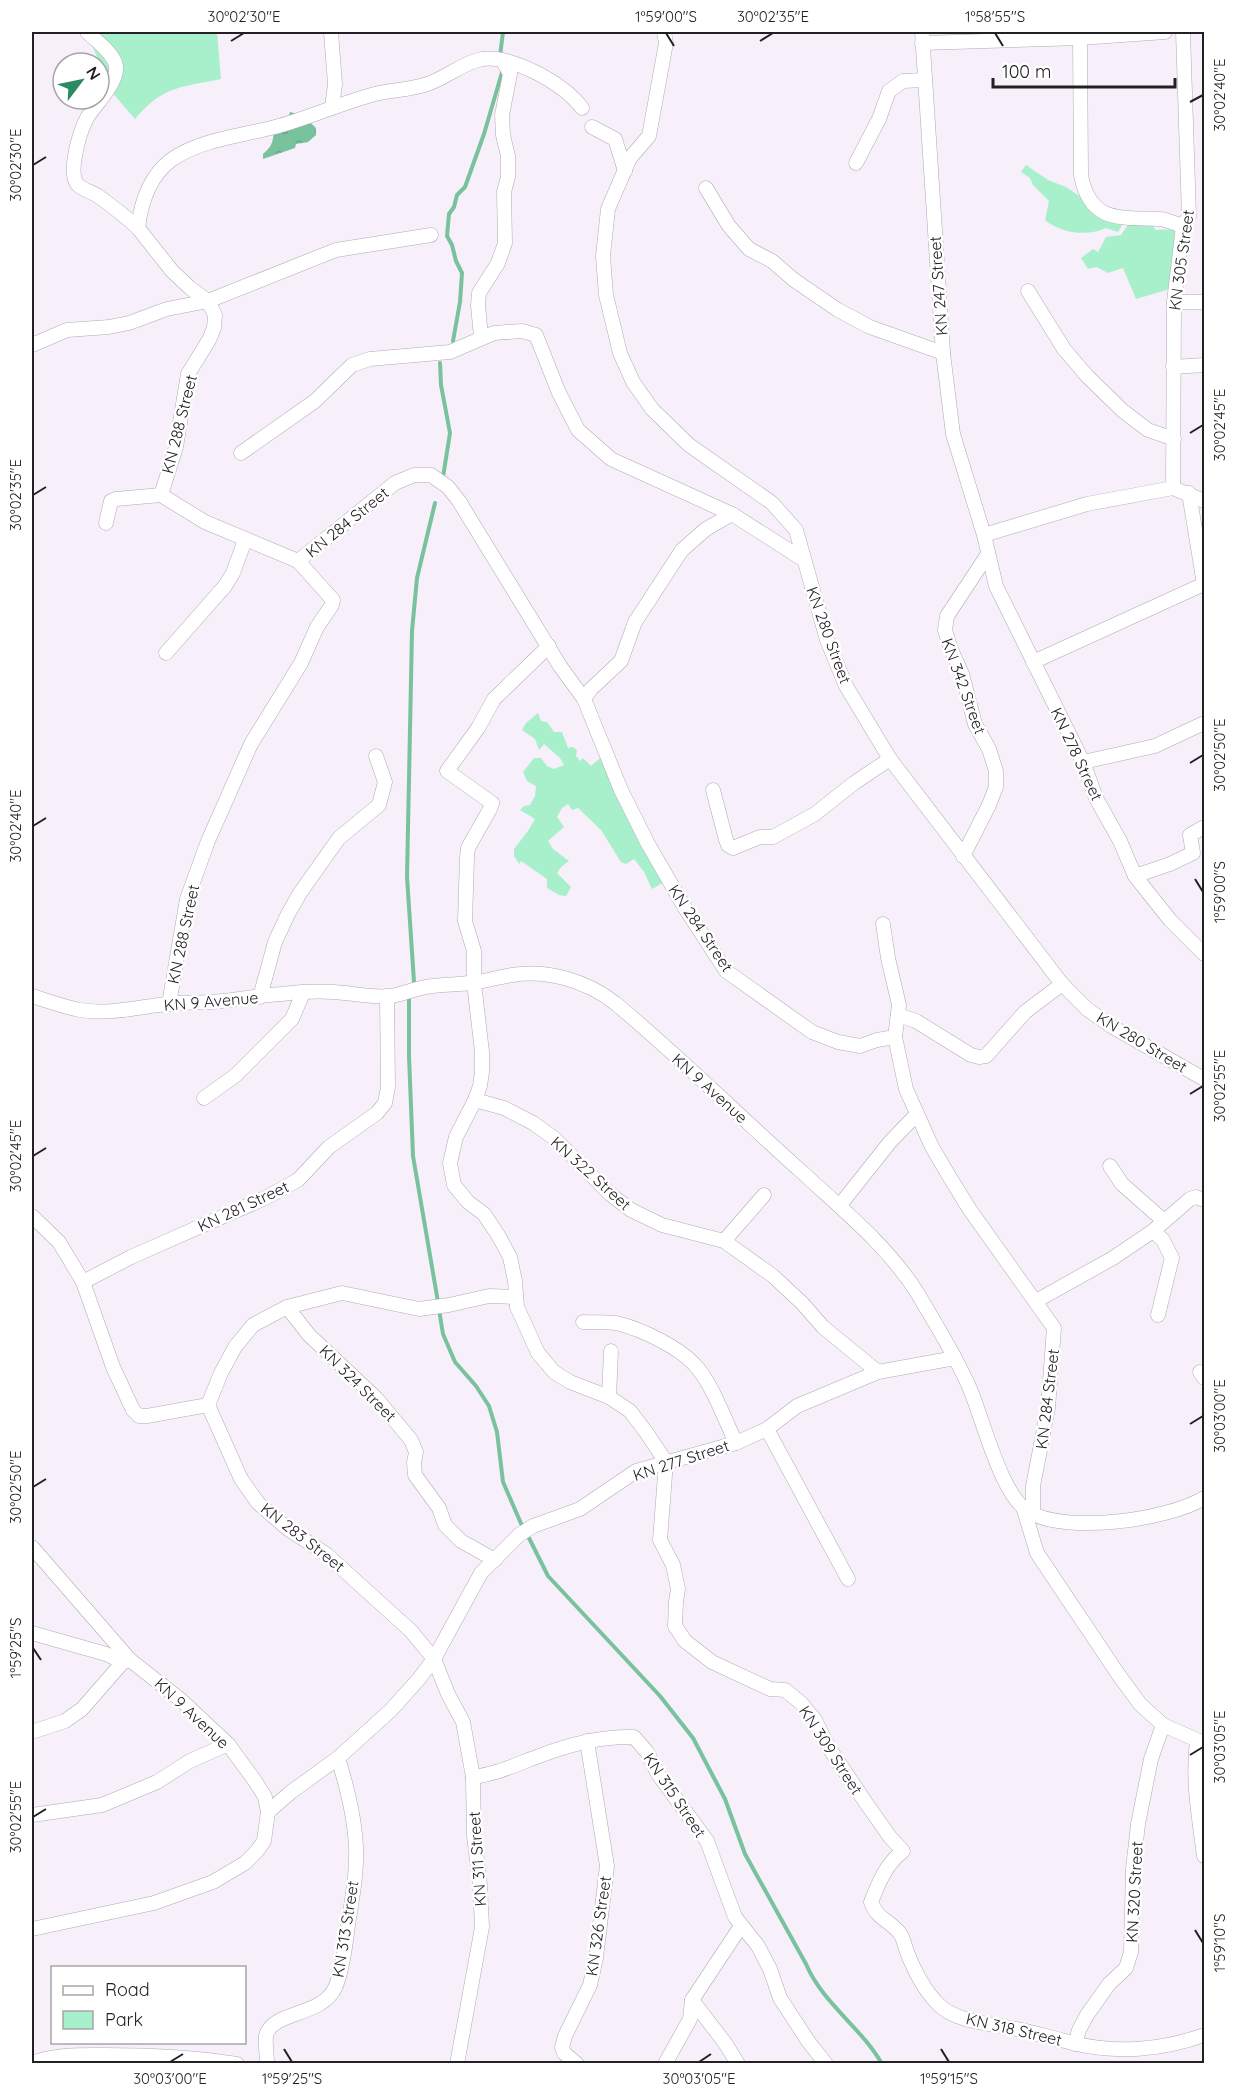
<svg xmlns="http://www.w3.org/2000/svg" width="1236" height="2095" font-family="Quicksand,sans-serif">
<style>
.green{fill:#a8f0cb}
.water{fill:url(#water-ripples)}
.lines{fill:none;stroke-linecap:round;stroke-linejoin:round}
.stream{stroke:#79c29e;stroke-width:4}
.street-casing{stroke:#b1aab4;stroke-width:15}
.street{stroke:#fff;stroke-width:14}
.ticks{fill:none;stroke:#232024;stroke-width:2}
.labels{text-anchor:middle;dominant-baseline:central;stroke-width:5;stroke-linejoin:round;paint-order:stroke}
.street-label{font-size:16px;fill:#232024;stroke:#fff}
.neatline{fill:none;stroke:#232024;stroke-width:2}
.ticks-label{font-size:15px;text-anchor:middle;fill:#232024}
</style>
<defs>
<pattern id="water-ripples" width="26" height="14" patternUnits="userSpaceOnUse" patternTransform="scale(1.5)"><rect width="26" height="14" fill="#79c29e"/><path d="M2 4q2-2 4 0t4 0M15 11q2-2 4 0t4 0" fill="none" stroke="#68a688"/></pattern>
</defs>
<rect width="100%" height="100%" fill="#f7effa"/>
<g class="green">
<path d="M87,32H217L221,79C182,87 162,86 135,119L110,90Z"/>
<path d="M1026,165L1048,180L1066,187L1081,197L1103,218L1122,225L1118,232L1106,228C1086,237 1061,233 1045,220L1049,201L1033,185L1030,178L1021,172Z"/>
<polygon points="1147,223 1152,225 1156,230 1175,229 1170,289 1136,299 1123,268 1108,273 1097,267 1088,269 1081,258 1093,249 1098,252 1106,237 1121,235 1128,225"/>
<polygon points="538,713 541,721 547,722 554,732 562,732 568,748 573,747 577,750 576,756 580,761 583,758 591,766 605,754 666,881 652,889 644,872 634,859 626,864 621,862 601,830 578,808 572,810 568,804 562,808 557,817 564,827 548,841 553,849 569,861 562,866 557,873 571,887 566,896 559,895 547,888 547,879 521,861 519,864 514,856 514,849 528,831 535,819 520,810 524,806 530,805 535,796 536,786 527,781 523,772 534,758 541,758 547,766 554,769 564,765 560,758 544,744 539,750 535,739 522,730 526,723"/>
</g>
<path class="water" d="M290,112C301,114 308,120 316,128V135L308,142L296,144L295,148L263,159V154C274,145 274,138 273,125L288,118Z"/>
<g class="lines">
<g class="stream">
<polyline points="500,56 503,32"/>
<polyline points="453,341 460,302 462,273 456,261 452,245 447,236 449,214 454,207 457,195 465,187 484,134 503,69"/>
<polyline points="440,363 441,385 450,433 443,477"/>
<polyline points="414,982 407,877 412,631 417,578 435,503"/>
<polyline points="409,999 409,1056 413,1156 438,1302"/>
<polyline points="439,1310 443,1334 455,1362 476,1386 489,1406 497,1432 503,1482 523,1528"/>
<path d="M527,1534L548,1576L660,1696L693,1738L725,1799L745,1854L806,1964C823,2004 861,2027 882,2064"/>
</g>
<g class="street-casing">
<g id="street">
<path d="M87,32C96,40 110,51 115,62C122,80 95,104 87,118C80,131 67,173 78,185C83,190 92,192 98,196C112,206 125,216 138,228"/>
<polyline points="331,32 335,84 332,108"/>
<polyline points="664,32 666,43 649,136 630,158 608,209 603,256 606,295 620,353 633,382 652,409 689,445 772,503 796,530 827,640 846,686 890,759 1062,984 1087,1009 1111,1026 1204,1079"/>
<polyline points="922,32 943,353 953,434 984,535 996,586 1083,762 1096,798 1120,841 1135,876 1170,920 1204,954"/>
<path d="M1080,38L1081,175C1090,224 1121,217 1160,219C1168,220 1176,224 1183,226"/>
<polyline points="922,43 1080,38 1165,32"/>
<polyline points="592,127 615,139 625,171"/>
<polyline points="856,163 879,119 889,91 903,81 924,80"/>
<polyline points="706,188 729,226 749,249 772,261 794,280 838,310 870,327 943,353"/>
<polyline points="1028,291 1064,349 1087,376 1123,411 1148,430 1174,439"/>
<polyline points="1174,302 1204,302"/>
<polyline points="481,337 478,305 479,293 498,263 505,243 504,192 508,177 508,156 503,135 502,115 510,74 503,61"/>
<polyline points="32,345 67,330 109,327 129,323 167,309 208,301 336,250 431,235"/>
<polyline points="1173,367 1204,365"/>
<polyline points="241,453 315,401 352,365 370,359 450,352 494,333 522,331 536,335 559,393 578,430 611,459 732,514 804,560"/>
<polyline points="1173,488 1174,302 1183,226 1189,216 1183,32"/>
<polyline points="1189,493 1204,584"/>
<polyline points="106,523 111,501 116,499 161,495"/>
<polyline points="984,535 1087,504 1173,488 1204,501"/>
<polyline points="298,561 395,483 414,475 431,475 448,487 459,501 560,666 584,699 621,790 648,844 685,908 726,971 812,1032 838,1042 860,1046 877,1040 895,1037"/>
<path d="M549,646L494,699L478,728L447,771L492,803L490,809L468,848L467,857L465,921L474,951V983L482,1052V1072L480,1086L475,1100L456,1137L450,1163L454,1185L468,1202L484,1214L498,1235L510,1257L515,1281L517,1307L538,1353L554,1372L570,1382L609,1397L630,1411L646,1432L666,1462L660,1540L673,1565L678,1589L676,1602L675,1626L685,1641L712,1662L770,1689L785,1690L801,1703L815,1720L829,1748L866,1803L890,1837L903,1851C886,1864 879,1882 871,1902C877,1920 892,1921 901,1935C904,1940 905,1947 907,1952C914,1970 924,1990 938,2004C956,2022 987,2023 1011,2028C1032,2032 1052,2038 1073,2043C1116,2054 1163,2050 1204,2035"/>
<polyline points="166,653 225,586 233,573 245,540"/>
<polyline points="1033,662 1204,584"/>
<polyline points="584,699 591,689 621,661 635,622 682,550 706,529 732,514"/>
<polyline points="1083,762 1155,746 1204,723"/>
<polyline points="713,790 726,840 728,845 733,848 760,837 773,837 815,814 854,783 890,759"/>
<polyline points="963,856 989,805 996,787 996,771 989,749 975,724 962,674 950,647 945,630 947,616 988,554"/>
<polyline points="1135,876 1170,864 1193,853 1190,835 1204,827"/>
<polyline points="883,924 888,958 899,1005 895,1037 906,1089 932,1147 952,1181 970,1210 1054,1328 1048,1408 1033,1486 1033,1514"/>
<path d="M32,996C48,1001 64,1007 80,1010C109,1015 138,1007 167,1004C181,1002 196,1003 210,1002C235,1001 258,995 282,994C299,992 317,991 333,992C352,993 373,998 391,996C403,994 414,989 426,987C443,984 460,985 477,982C489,980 500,977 512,975C547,969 587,981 615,1003C680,1057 740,1117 803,1173C844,1211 888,1246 918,1294C936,1325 956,1356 970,1389C983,1419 1001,1496 1029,1512C1067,1534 1168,1520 1204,1498"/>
<polyline points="260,997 275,942 288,914 300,893 339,838 379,805 385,782 376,756"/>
<path d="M169,1004L187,899L208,841L251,744L301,663L317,627L332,605L333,600L298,561L205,522L161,495L176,447L188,374L209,340L214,328L215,315L208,301L190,288L172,271L138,228C141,202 150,176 171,160C201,139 241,136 275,127C309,118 341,103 375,94C391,90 408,90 424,85C444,80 461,63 482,59C513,55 564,84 582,108"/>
<polyline points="898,1015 916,1021 971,1055 979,1057 986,1056 1025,1012 1062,984"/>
<polyline points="204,1098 236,1075 292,1019 303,993"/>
<polyline points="475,1100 504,1108 533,1123 554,1138 610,1194 631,1210 662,1225 724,1241 773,1276 802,1303 823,1327 878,1372"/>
<polyline points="1110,1166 1122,1184 1164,1221"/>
<polyline points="840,1205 890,1142 917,1114"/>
<polyline points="32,1216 59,1242 83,1282 113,1367 133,1410 139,1416 147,1416 208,1405 241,1479 258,1503 288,1529 326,1554 411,1631 434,1659 448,1694 463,1722 473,1777 474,1836 480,1885 482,1927 457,2064"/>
<polyline points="1153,1231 1163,1240 1172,1258 1158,1315"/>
<polyline points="724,1241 764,1195"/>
<polyline points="83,1282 131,1257 265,1198 298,1180 329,1147 377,1113 385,1103 388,1087 387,996"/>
<polyline points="1036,1301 1113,1258 1153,1231 1190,1199 1196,1197 1204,1200"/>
<polyline points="287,1307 309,1335 376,1398 411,1440 416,1452 414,1463 415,1475 439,1508 445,1525 461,1541 495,1560"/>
<path d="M583,1322C595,1323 609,1321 620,1324C643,1330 678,1347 694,1364C711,1381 725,1420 736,1443"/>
<polyline points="1200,1372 1204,1378"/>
<polyline points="609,1397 611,1351"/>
<polyline points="208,1405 221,1373 235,1347 253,1325 287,1307 342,1293 419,1309 449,1305 489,1296 516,1297"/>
<polyline points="767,1429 848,1579"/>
<polyline points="1024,1510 1037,1553 1118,1674 1140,1704 1163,1725 1204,1743"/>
<polyline points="32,1547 130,1660 181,1700 228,1744 255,1781 265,1797 268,1812 264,1841 257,1851 245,1863 213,1882 154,1903 32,1929"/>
<polyline points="32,1633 106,1654 123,1662"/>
<polyline points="32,1732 65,1721 82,1709 123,1662 130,1660"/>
<path d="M1197,1741C1192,1780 1199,1817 1204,1856"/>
<path d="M473,1777C497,1774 517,1764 539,1756C570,1744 602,1736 634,1737L647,1752L658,1774L707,1841L735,1917L758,1946L770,1969L780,1998L808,2041L826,2064"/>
<polyline points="268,1812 291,1792 338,1758 391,1710 418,1680 434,1659 481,1573 519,1535 533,1526 580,1509 636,1471 736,1443 767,1429 797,1406 878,1372 955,1358"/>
<polyline points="32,1815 102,1805 157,1782 190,1761 228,1744"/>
<polyline points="692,2000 725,2043 738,2064"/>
<polyline points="1075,2044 1079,2030 1087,2015 1109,1984 1126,1968 1131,1952 1133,1869 1138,1824 1151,1759 1163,1725"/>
<path d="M32,2063C55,2054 80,2055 104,2055C149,2055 193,2057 237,2064"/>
<path d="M267,2064C267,2055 265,2044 266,2036C271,2011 321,2017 335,1988C342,1973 346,1942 348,1925C352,1900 357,1873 356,1848C355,1817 347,1787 338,1758"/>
<polyline points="577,2064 564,2053 562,2047 565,2036 590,1985 596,1958 607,1866 587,1741"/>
<polyline points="665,2064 690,2019 692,2000 741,1926"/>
</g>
</g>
<use href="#street" class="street"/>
</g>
<path class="ticks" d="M666,33L674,46M995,33L1003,46M231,41L244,33M760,41L773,33M1190,102L1203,95M33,165L46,157M1190,433L1203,425M33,495L46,487M1190,763L1203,755M33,826L46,818M1195,879L1203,892M1190,1094L1203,1086M33,1156L46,1148M1190,1424L1203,1416M33,1487L46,1479M33,1648L41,1660M1190,1755L1203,1747M33,1817L46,1809M1195,1930L1203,1943M284,2049L292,2062M941,2049L949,2062M170,2062L183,2054M699,2062L711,2054"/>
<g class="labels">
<g class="street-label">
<text transform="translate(1181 260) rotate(-82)">KN 305 Street</text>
<text transform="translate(938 286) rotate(-94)">KN 247 Street</text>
<text transform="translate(179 424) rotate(-76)">KN 288 Street</text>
<text transform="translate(347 522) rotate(-39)">KN 284 Street</text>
<text transform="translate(829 635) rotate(70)">KN 280 Street</text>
<text transform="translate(964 686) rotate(70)">KN 342 Street</text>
<text transform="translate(1077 754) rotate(65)">KN 278 Street</text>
<text transform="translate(701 928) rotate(56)">KN 284 Street</text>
<text transform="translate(183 934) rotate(-78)">KN 288 Street</text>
<text transform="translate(211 1001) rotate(-5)">KN 9 Avenue</text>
<text transform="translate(1142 1042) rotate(31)">KN 280 Street</text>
<text transform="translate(710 1088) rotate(42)">KN 9 Avenue</text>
<text transform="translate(591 1173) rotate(42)">KN 322 Street</text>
<text transform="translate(243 1206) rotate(-25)">KN 281 Street</text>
<text transform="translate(358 1383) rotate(45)">KN 324 Street</text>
<text transform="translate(1047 1399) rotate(-83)">KN 284 Street</text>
<text transform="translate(681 1460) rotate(-18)">KN 277 Street</text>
<text transform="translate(303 1537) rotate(38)">KN 283 Street</text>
<text transform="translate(192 1713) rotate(43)">KN 9 Avenue</text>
<text transform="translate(831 1750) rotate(57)">KN 309 Street</text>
<text transform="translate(675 1795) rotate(56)">KN 315 Street</text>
<text transform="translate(477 1859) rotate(-94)">KN 311 Street</text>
<text transform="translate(1134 1892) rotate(-87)">KN 320 Street</text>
<text transform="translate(598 1926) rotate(-82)">KN 326 Street</text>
<text transform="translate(345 1929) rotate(-81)">KN 313 Street</text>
<text transform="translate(1014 2029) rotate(13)">KN 318 Street</text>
</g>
</g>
<rect width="1236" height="2095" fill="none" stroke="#ffffff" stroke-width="66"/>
<rect x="51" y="1966" width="195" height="78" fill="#ffffff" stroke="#a7a6a7" stroke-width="1.5"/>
<rect x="63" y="1986" width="30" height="9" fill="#ffffff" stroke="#a7a6a7" stroke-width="1.5"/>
<text x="105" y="1996" font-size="18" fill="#232024">Road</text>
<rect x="63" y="2011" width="30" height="18" fill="#a8f0cb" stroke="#a7a6a7" stroke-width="1.5"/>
<text x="105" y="2026" font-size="18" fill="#232024">Park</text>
<g transform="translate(81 81) rotate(58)"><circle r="28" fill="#ffffff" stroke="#a7a6a7" stroke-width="1.5"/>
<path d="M0-4.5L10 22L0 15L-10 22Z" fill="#2c8a63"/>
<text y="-9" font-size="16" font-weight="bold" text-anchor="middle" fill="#232024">N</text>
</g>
<path d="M993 78v9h182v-9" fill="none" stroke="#232024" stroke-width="3"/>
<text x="1002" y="78" font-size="18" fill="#232024" stroke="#ffffff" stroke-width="4.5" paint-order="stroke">100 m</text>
<rect x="33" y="33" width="1170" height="2029" class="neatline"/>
<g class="ticks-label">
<text x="244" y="22">30°02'30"E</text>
<text x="666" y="22">1°59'00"S</text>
<text x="773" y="22">30°02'35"E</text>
<text x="995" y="22">1°58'55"S</text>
<text transform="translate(1220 95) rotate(-90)" y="5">30°02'40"E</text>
<text transform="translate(16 165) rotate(-90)" y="5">30°02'30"E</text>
<text transform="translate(1220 425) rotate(-90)" y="5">30°02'45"E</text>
<text transform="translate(16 495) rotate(-90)" y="5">30°02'35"E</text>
<text transform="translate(1220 755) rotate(-90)" y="5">30°02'50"E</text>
<text transform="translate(16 826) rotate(-90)" y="5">30°02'40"E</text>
<text transform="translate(1220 892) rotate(-90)" y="5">1°59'00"S</text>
<text transform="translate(1220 1086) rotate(-90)" y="5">30°02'55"E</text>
<text transform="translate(16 1156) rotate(-90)" y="5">30°02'45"E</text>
<text transform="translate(1220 1416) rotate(-90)" y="5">30°03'00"E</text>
<text transform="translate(16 1487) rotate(-90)" y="5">30°02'50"E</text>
<text transform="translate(16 1648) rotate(-90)" y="5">1°59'25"S</text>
<text transform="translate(1220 1747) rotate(-90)" y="5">30°03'05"E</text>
<text transform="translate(16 1817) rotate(-90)" y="5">30°02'55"E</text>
<text transform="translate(1220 1943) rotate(-90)" y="5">1°59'10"S</text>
<text x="170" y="2084">30°03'00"E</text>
<text x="292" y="2084">1°59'25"S</text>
<text x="699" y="2084">30°03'05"E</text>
<text x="949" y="2084">1°59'15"S</text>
</g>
</svg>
